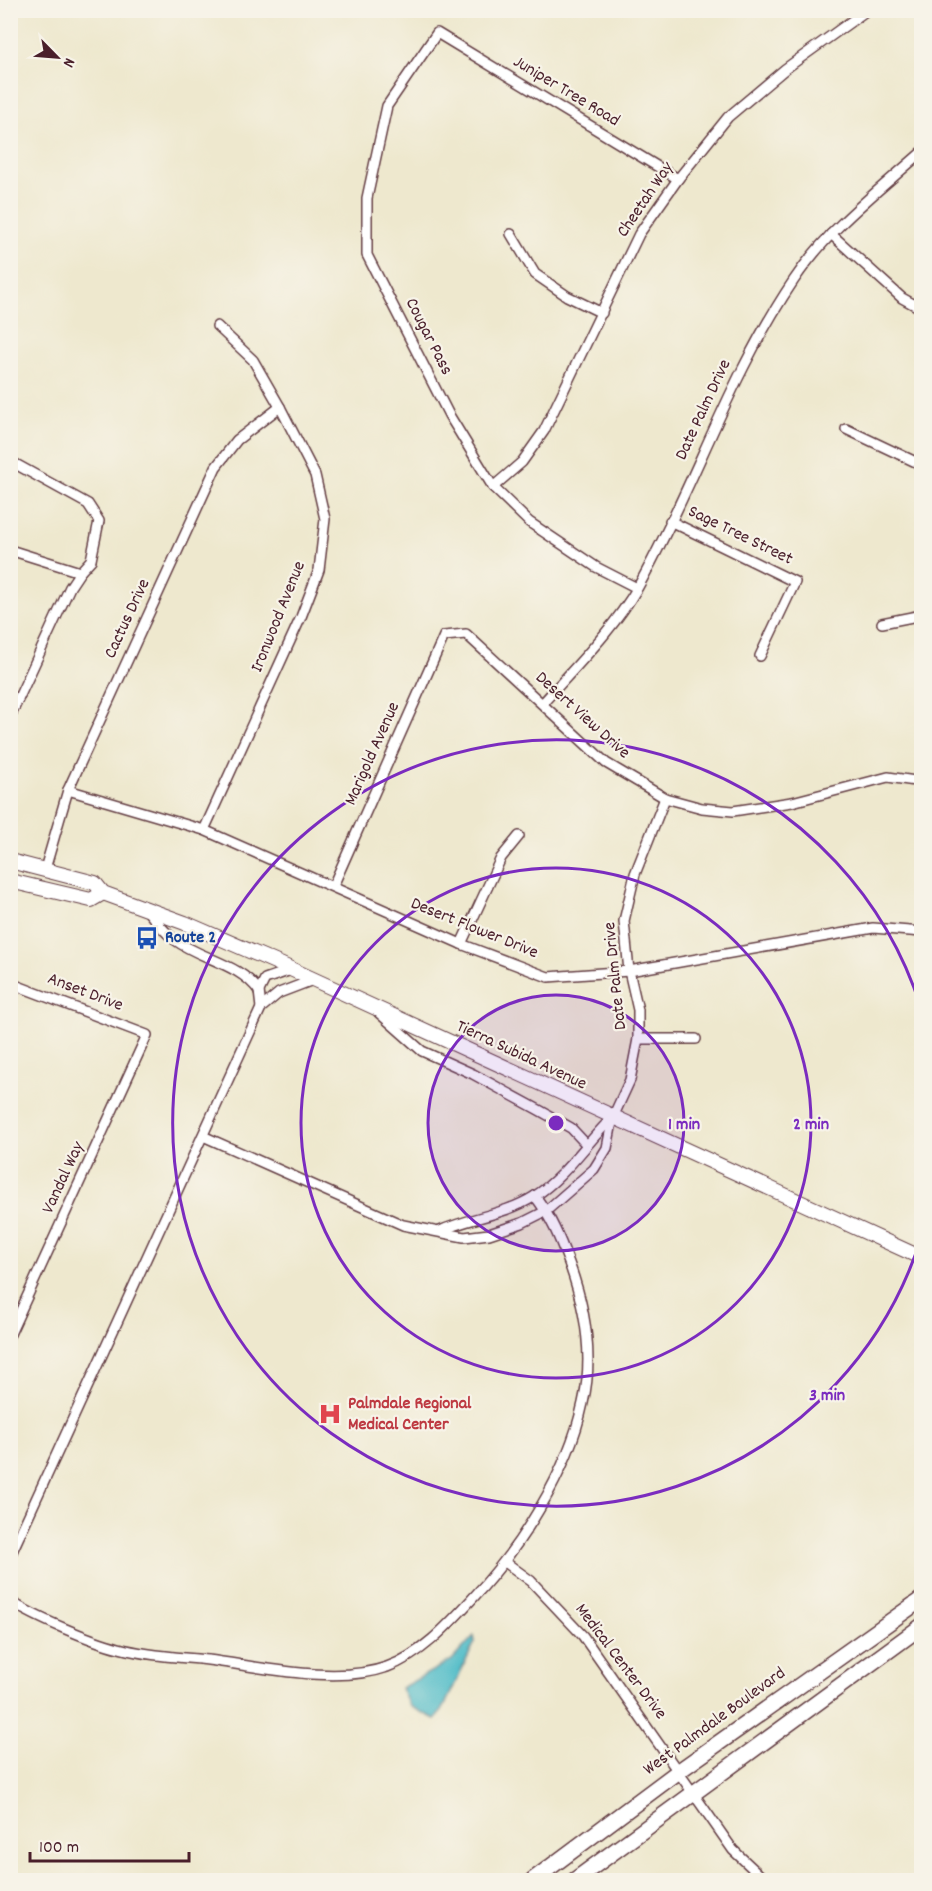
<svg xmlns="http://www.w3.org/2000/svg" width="932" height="1891" font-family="Dekko,sans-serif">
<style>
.water{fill:#4ebbc7;stroke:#4c6d79;stroke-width:1.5}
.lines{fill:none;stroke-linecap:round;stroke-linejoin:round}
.minor-casing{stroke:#633d43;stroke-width:12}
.secondary-casing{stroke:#633d43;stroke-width:16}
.primary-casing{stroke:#633d43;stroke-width:18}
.minor{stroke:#fff;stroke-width:9}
.secondary{stroke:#fff;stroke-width:14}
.primary{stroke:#fff;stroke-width:15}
.ring{fill:none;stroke:#7b2cbf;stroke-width:3}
.labels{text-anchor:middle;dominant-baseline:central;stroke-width:4.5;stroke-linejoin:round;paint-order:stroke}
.street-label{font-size:18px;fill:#4a1f2b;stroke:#f7f3e8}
.transit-label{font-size:18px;font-weight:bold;fill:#164399;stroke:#f7f3e8;text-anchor:start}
.health-label{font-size:18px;font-weight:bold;fill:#be3a42;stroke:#f7f3e8;text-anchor:start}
.centre{fill:#7b2cbf;stroke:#f7f3e8;stroke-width:3}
.ring-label{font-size:18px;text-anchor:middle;font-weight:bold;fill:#7b2cbf;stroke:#f7f3e8;stroke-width:4.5;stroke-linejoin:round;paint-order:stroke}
</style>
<rect width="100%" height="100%" fill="#f7f3e8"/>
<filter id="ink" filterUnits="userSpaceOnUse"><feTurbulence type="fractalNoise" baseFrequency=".0167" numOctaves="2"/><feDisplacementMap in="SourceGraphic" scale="12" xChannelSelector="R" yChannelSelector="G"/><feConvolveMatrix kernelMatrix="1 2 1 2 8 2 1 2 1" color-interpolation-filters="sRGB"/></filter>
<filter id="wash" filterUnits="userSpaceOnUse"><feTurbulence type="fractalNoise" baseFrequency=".008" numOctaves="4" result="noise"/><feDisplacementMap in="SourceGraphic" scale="24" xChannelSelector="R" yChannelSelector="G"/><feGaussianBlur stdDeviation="1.35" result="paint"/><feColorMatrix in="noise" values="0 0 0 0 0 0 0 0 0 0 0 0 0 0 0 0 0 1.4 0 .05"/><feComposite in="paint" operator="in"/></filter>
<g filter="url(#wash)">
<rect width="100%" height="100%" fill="#eee8ce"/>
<polygon class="water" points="474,1636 475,1642 442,1711 435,1719 409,1706 401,1688 452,1660"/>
</g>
<g filter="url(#ink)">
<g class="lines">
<g class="minor-casing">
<g id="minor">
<polyline points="511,234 535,274 567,296 602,313"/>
<polyline points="831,234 902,298 922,309"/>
<polyline points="846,429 922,465"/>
<polyline points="10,461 88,504 99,521 91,560 80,572"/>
<polyline points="493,487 522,462 544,431 639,234 678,179 728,117 785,69 867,10"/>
<polyline points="670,521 795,582 760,656"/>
<polyline points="10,550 80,572 70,587 10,717"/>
<polyline points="637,588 596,567 529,522 493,487 449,415 367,255 367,198 387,106 437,33 678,179"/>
<polyline points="882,623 922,615"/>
<path d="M543,703C576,666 613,630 638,587C694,487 729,376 794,280C827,230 877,192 922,152"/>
<polyline points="68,790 204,830 461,944 548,977 629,971 873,928 922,932"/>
<polyline points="204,830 301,617 319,570 325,519 315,475 280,407 253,360 217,326"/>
<polyline points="45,869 68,790 216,467 237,440 280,407"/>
<polyline points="333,886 444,636 466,634 606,763 665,798 702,808 733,811 792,802 888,777 922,782"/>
<path d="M146,909C155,920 164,932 175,940C201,959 240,964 259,991"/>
<polyline points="461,944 501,858 519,836"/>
<polyline points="10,983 147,1035 10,1334"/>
<polyline points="261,1008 259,991 265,979 291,970"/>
<polyline points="379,1013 422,1051 473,1074 539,1110 571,1128 586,1144"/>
<polyline points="638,1039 696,1039"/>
<polyline points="203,1136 403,1225 464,1237 489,1234 522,1223 546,1211 594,1169 607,1148 613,1117 630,1080 638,1039 638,1010 629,971 624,921 635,874 665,798"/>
<path d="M440,1231C471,1217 505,1215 535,1196C566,1176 586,1143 613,1117"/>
<polyline points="10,1556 261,1008 279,993 313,980"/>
<polyline points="505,1562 531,1581 583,1636 733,1850 765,1880"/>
<path d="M10,1601C34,1617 91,1641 119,1648C148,1656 179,1657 208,1660C262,1667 336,1685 387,1667C421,1655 448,1625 472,1599C520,1548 568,1473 583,1403C594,1357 585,1307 569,1263C560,1239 551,1217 535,1196"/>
<polyline points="920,1880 922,1878"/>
</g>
</g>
<g class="secondary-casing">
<g id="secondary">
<polyline points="10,861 95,883 103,893 185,923 282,965 922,1258"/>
<polyline points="10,881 91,900 103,893"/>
</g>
</g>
<g class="primary-casing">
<g id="primary">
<polyline points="533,1880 679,1771 922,1599"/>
<polyline points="575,1880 922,1626"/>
</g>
</g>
<use href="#minor" class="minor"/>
<use href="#secondary" class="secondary"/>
<use href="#primary" class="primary"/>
</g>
</g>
<circle cx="556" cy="1123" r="128" fill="#7b2cbf" fill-opacity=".12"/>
<g class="ring">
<circle cx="556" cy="1123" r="128"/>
<circle cx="556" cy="1123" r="255"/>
<path d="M921 1238A383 383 0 1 1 921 1008"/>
</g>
<defs>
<g id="bus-bare" transform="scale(1.8)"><path d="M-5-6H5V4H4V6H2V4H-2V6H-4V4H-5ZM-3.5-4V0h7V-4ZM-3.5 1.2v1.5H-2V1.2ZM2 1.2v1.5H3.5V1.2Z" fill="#1a4fb4" stroke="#f7f3e8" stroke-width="2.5" paint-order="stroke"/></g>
<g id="hospital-bare" transform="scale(1.8)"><path d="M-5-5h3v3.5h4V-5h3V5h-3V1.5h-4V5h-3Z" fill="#e0444e" stroke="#f7f3e8" stroke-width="2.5" paint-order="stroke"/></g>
</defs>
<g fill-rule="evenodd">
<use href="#bus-bare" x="147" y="938"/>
<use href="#hospital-bare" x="330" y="1414"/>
</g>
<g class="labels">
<g class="street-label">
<text transform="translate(566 92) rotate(31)">Juniper Tree Road</text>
<text transform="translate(646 200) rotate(-56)">Cheetah Way</text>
<text transform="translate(428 337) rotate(63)">Cougar Pass</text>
<text transform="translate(704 410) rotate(-65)">Date Palm Drive</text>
<text transform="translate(740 536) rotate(26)">Sage Tree Street</text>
<text transform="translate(279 617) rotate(-68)">Ironwood Avenue</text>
<text transform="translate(128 619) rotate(-65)">Cactus Drive</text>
<text transform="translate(582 716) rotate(42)">Desert View Drive</text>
<text transform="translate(373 754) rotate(-66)">Marigold Avenue</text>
<text transform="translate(474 929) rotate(22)">Desert Flower Drive</text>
<text transform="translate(616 976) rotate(-96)">Date Palm Drive</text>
<text transform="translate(85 993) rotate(21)">Anset Drive</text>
<text transform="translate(521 1056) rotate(25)">Tierra Subida Avenue</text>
<text transform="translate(64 1178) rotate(-65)">Vandal Way</text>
<text transform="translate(620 1662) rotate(53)">Medical Center Drive</text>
<text transform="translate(715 1722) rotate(-36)">West Palmdale Boulevard</text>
</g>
<g class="transit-label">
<text x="165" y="938">Route 2</text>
</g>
<g class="health-label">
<text x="348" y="1404">Palmdale Regional<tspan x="348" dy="21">Medical Center</tspan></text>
</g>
</g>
<circle cx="556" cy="1123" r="9" class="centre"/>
<g class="ring-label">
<text x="684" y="1129">1 min</text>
<text x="811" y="1129">2 min</text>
<text x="827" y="1400">3 min</text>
</g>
<rect width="932" height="1891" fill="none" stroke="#f7f3e8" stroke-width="36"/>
<g transform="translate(57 57) rotate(115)" stroke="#f7f3e8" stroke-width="4.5" paint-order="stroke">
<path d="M0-4.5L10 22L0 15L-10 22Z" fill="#4a1f2b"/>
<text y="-9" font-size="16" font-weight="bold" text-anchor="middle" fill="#4a1f2b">N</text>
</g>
<path d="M30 1852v9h159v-9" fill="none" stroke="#4a1f2b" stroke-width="3"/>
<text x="39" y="1852" font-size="18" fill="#4a1f2b" stroke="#f7f3e8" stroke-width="4.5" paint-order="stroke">100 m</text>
</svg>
